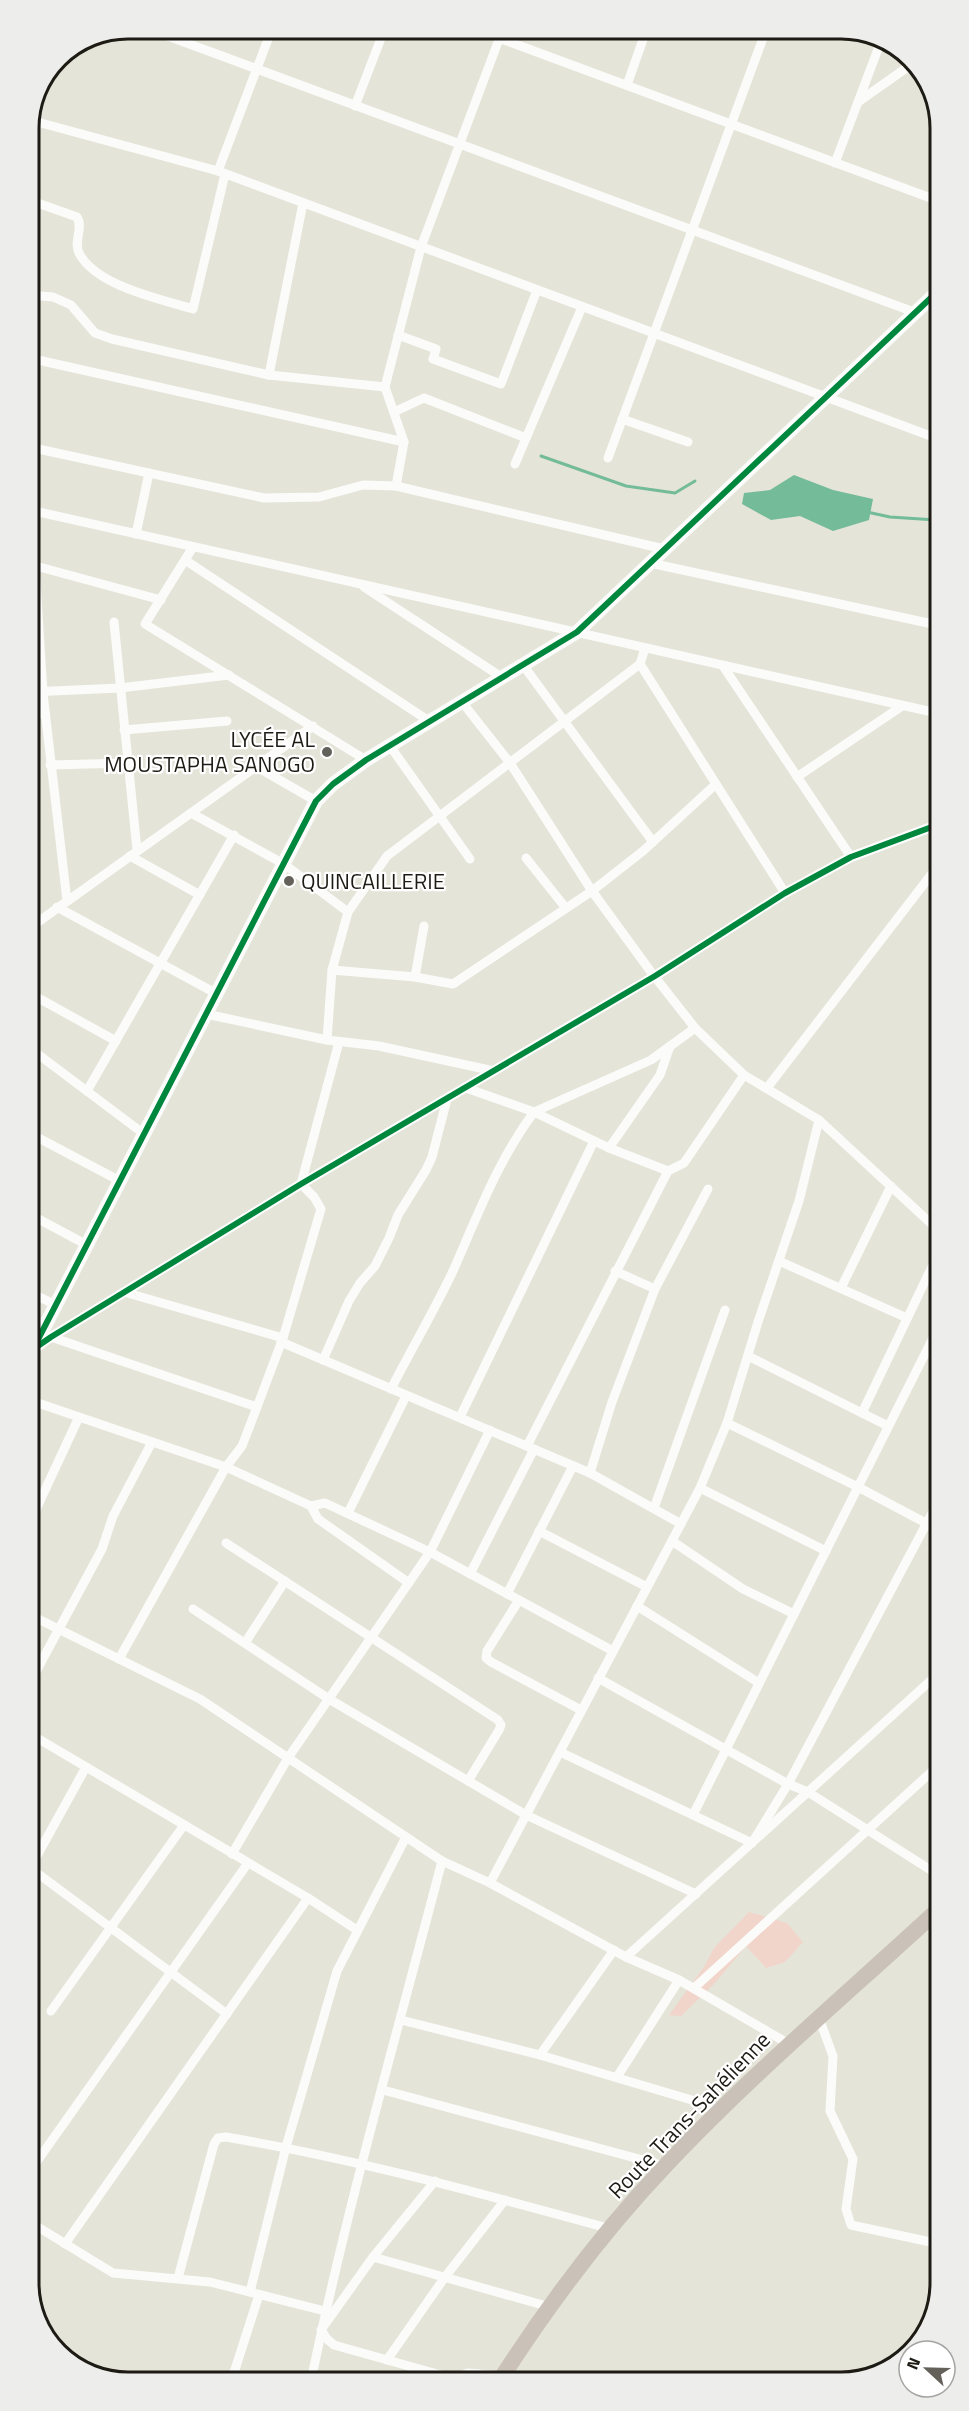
<svg xmlns="http://www.w3.org/2000/svg" width="969" height="2411" font-family="'Titillium Web',sans-serif">
<style>
.green{fill:#f1d4ca}
.water{fill:#74bb9a}
.lines{fill:none;stroke-linecap:round;stroke-linejoin:round}
.stream{stroke:#74bb9a;stroke-width:3}
.street{stroke:#fbfbf9;stroke-width:9}
.secondary{stroke:#fbfbf9;stroke-width:14}
.highway{stroke:#cac2b8;stroke-width:16}
.cycleway-casing{stroke:#fff;stroke-width:10}
.cycleway{stroke:#00873e;stroke-width:6}
.poi-dot{fill:#636159;stroke:#fff;stroke-width:2}
.labels{text-anchor:middle;dominant-baseline:central;stroke-width:4.5;stroke-linejoin:round;paint-order:stroke}
.poi-label{font-size:22px;fill:#1d1b14;stroke:#fff;text-anchor:end}
.street-label{font-size:22px;fill:#1d1b14;stroke:#fff}
.rim{fill:none;stroke:#1d1b14;stroke-width:3}
</style>
<rect width="100%" height="100%" fill="#e5e4d9"/>
<polygon class="green" points="749,1912 787,1923 803,1942 785,1962 766,1968 746,1946 714,1984 681,2016 669,2015 704,1967 714,1948"/>
<polygon class="water" points="794,475 833,490 873,499 869,520 833,531 800,516 771,520 742,504 744,493 770,490"/>
<g class="lines">
<g class="stream">
<polyline points="541,456 626,486 675,493 695,481"/>
<polyline points="867,512 890,517 936,520"/>
</g>
<g class="street">
<polyline points="165,35 914,312"/>
<polyline points="499,38 936,200"/>
<polyline points="627,85 646,31"/>
<polyline points="858,102 912,64"/>
<polyline points="355,106 383,33"/>
<polyline points="30,120 218,171 936,438"/>
<polyline points="835,163 881,41"/>
<polyline points="218,171 270,34"/>
<path d="M29,200L77,217C84,228 73,241 79,253C96,286 160,299 193,309L225,174"/>
<polyline points="29,295 53,297 71,305 95,333 112,339 269,375 385,387 404,442 396,486"/>
<polyline points="398,335 436,349 433,359 501,384 537,290"/>
<polyline points="29,358 404,442"/>
<polyline points="269,375 303,203"/>
<polyline points="385,387 421,247 501,34"/>
<polyline points="394,412 424,398 526,438"/>
<polyline points="622,419 688,442"/>
<polyline points="29,447 264,498 319,497 363,485 396,486 664,549"/>
<polyline points="608,458 766,30"/>
<polyline points="515,464 582,307"/>
<polyline points="30,510 937,713"/>
<polyline points="136,534 149,473"/>
<polyline points="193,547 145,624 366,760"/>
<polyline points="185,560 429,721"/>
<polyline points="650,563 937,625"/>
<polyline points="32,565 161,600"/>
<polyline points="35,567 43,693 67,901"/>
<polyline points="364,587 503,678"/>
<polyline points="114,622 137,850"/>
<polyline points="931,624 937,608"/>
<polyline points="640,664 785,893"/>
<polyline points="523,665 653,842"/>
<polyline points="723,666 851,857"/>
<polyline points="30,692 120,688 229,675"/>
<polyline points="462,702 510,763 592,891 651,972 695,1028 744,1075 819,1120 938,1230"/>
<polyline points="30,715 45,713"/>
<polyline points="124,730 227,721"/>
<polyline points="390,746 470,859"/>
<polyline points="50,765 127,763"/>
<polyline points="255,766 316,801"/>
<polyline points="797,777 902,706"/>
<polyline points="191,813 284,864 348,912"/>
<polyline points="130,856 200,895"/>
<polyline points="526,858 565,907"/>
<polyline points="57,907 217,994"/>
<polyline points="31,927 313,726"/>
<polyline points="332,970 415,977 453,984 592,891 643,851 716,784"/>
<polyline points="415,977 424,926"/>
<polyline points="31,994 116,1041"/>
<polyline points="206,1014 327,1040 379,1046 494,1071"/>
<polyline points="327,1040 332,970 348,912 387,856 640,664 645,648"/>
<polyline points="31,1049 144,1134"/>
<polyline points="466,1088 534,1112 609,1148 668,1171"/>
<polyline points="767,1088 937,867"/>
<polyline points="87,1091 234,835"/>
<polyline points="31,1134 120,1181"/>
<polyline points="609,1148 660,1075 670,1046"/>
<polyline points="31,1215 87,1245"/>
<polyline points="779,1261 907,1318"/>
<polyline points="615,1271 655,1289"/>
<polyline points="841,1288 891,1186"/>
<polyline points="124,1292 283,1338"/>
<polyline points="31,1293 56,1305"/>
<polyline points="51,1337 257,1407"/>
<polyline points="281,1342 590,1473 681,1524"/>
<polyline points="35,1349 51,1337 301,1184 655,976 785,893 851,857 937,825"/>
<polyline points="748,1356 888,1426"/>
<polyline points="323,1360 349,1301 360,1283 375,1266 389,1238 398,1215 426,1170 432,1157 447,1099"/>
<path d="M391,1389C411,1350 434,1311 453,1271C477,1217 498,1160 534,1112L651,1060L695,1028"/>
<polyline points="32,1401 226,1467 311,1506 318,1519 409,1583"/>
<polyline points="862,1413 938,1254"/>
<polyline points="460,1417 594,1141"/>
<polyline points="727,1423 858,1487 939,1530"/>
<polyline points="527,1446 668,1171 684,1163 744,1075"/>
<polyline points="590,1473 612,1402 655,1289 708,1189"/>
<polyline points="700,1488 826,1551"/>
<polyline points="311,1506 325,1503 430,1552 613,1651"/>
<polyline points="654,1508 725,1310"/>
<polyline points="348,1513 406,1396"/>
<polyline points="32,1518 79,1417"/>
<polyline points="539,1531 647,1587"/>
<polyline points="672,1541 743,1589 794,1614"/>
<polyline points="226,1543 498,1720 501,1725 499,1730 468,1781"/>
<polyline points="470,1574 534,1449"/>
<polyline points="507,1594 573,1466"/>
<polyline points="519,1600 487,1651 486,1658 491,1662 581,1710"/>
<polyline points="637,1606 759,1683"/>
<polyline points="193,1609 329,1699 526,1815 696,1894"/>
<polyline points="32,1616 200,1699 442,1861 490,1883 626,1957 679,1980 789,2044"/>
<polyline points="245,1643 285,1581"/>
<polyline points="119,1659 226,1467 242,1446 257,1407 283,1338 321,1209 314,1197 301,1184 339,1042"/>
<polyline points="598,1678 788,1784 808,1792 940,1876"/>
<polyline points="32,1679 102,1549 113,1516 152,1442"/>
<polyline points="32,1735 308,1898 357,1930"/>
<polyline points="560,1752 752,1843 788,1784 939,1500"/>
<polyline points="693,1815 938,1328"/>
<polyline points="232,1854 288,1758 430,1552 490,1430"/>
<polyline points="33,1863 86,1767"/>
<polyline points="33,1870 227,2014"/>
<polyline points="490,1883 700,1488 727,1423 758,1322 799,1201 819,1120"/>
<polyline points="626,1957 939,1673"/>
<polyline points="694,1988 939,1765"/>
<polyline points="51,2011 184,1825"/>
<polyline points="819,2018 833,2056 830,2111 853,2159 846,2209 851,2225 940,2244"/>
<polyline points="401,2020 540,2055 722,2109"/>
<polyline points="540,2055 614,1950"/>
<polyline points="617,2077 679,1980"/>
<polyline points="383,2090 665,2166"/>
<polyline points="33,2167 248,1863"/>
<polyline points="435,2181 373,2257 321,2330 327,2339 334,2345 448,2377 458,2377 468,2373 502,2376"/>
<polyline points="33,2224 113,2273 210,2282 325,2311"/>
<polyline points="65,2244 308,1898"/>
<polyline points="373,2257 550,2307"/>
<path d="M178,2278L214,2144L218,2138L226,2137C356,2159 483,2194 611,2229"/>
<polyline points="250,2292 286,2147 337,1971 406,1837"/>
<polyline points="387,2360 445,2277 505,2200"/>
<path d="M311,2381C347,2206 397,2034 442,1861"/>
<polyline points="231,2382 259,2295"/>
</g>
<polyline class="secondary" points="31,1353 316,801 333,784 366,760 577,632 936,293"/>
<path class="highway" d="M500,2380C549,2304 605,2229 667,2164C753,2073 848,1993 940,1908"/>
<g class="cycleway-casing">
<g id="cycleway">
<polyline points="35,1348 51,1337 301,1184 655,976 785,893 851,857 937,825"/>
<polyline points="31,1353 316,801 333,784 366,760 577,632 936,293"/>
</g>
</g>
<use href="#cycleway" class="cycleway"/>
</g>
<g class="poi-dot">
<circle cx="327" cy="752" r="6"/>
<circle cx="289" cy="881" r="6"/>
</g>
<g class="labels">
<g class="poi-label">
<text x="315" y="739">LYCÉE AL<tspan x="315" dy="25">MOUSTAPHA SANOGO</tspan></text>
<text x="301" y="881" text-anchor="start">QUINCAILLERIE</text>
</g>
<g class="street-label">
<text transform="translate(689 2115) rotate(-46)">Route Trans-Sahélienne</text>
</g>
</g>
<path d="M0 0H969V2411H0ZM128 39H841A89 89 0 0 1 930 128V2283A89 89 0 0 1 841 2372H128A89 89 0 0 1 39 2283V128A89 89 0 0 1 128 39Z" fill="#ededec" fill-rule="evenodd"/>
<path class="rim" d="M128 39H841A89 89 0 0 1 930 128V2283A89 89 0 0 1 841 2372H128A89 89 0 0 1 39 2283V128A89 89 0 0 1 128 39Z"/>
<g transform="translate(927 2369) rotate(292)"><circle r="28" fill="#ffffff" stroke="#a5a4a1" stroke-width="1.5"/>
<path d="M0-4.5L10 22L0 15L-10 22Z" fill="#636159"/>
<text y="-9" font-size="16" font-weight="bold" text-anchor="middle" fill="#1d1b14">N</text>
</g>
</svg>
